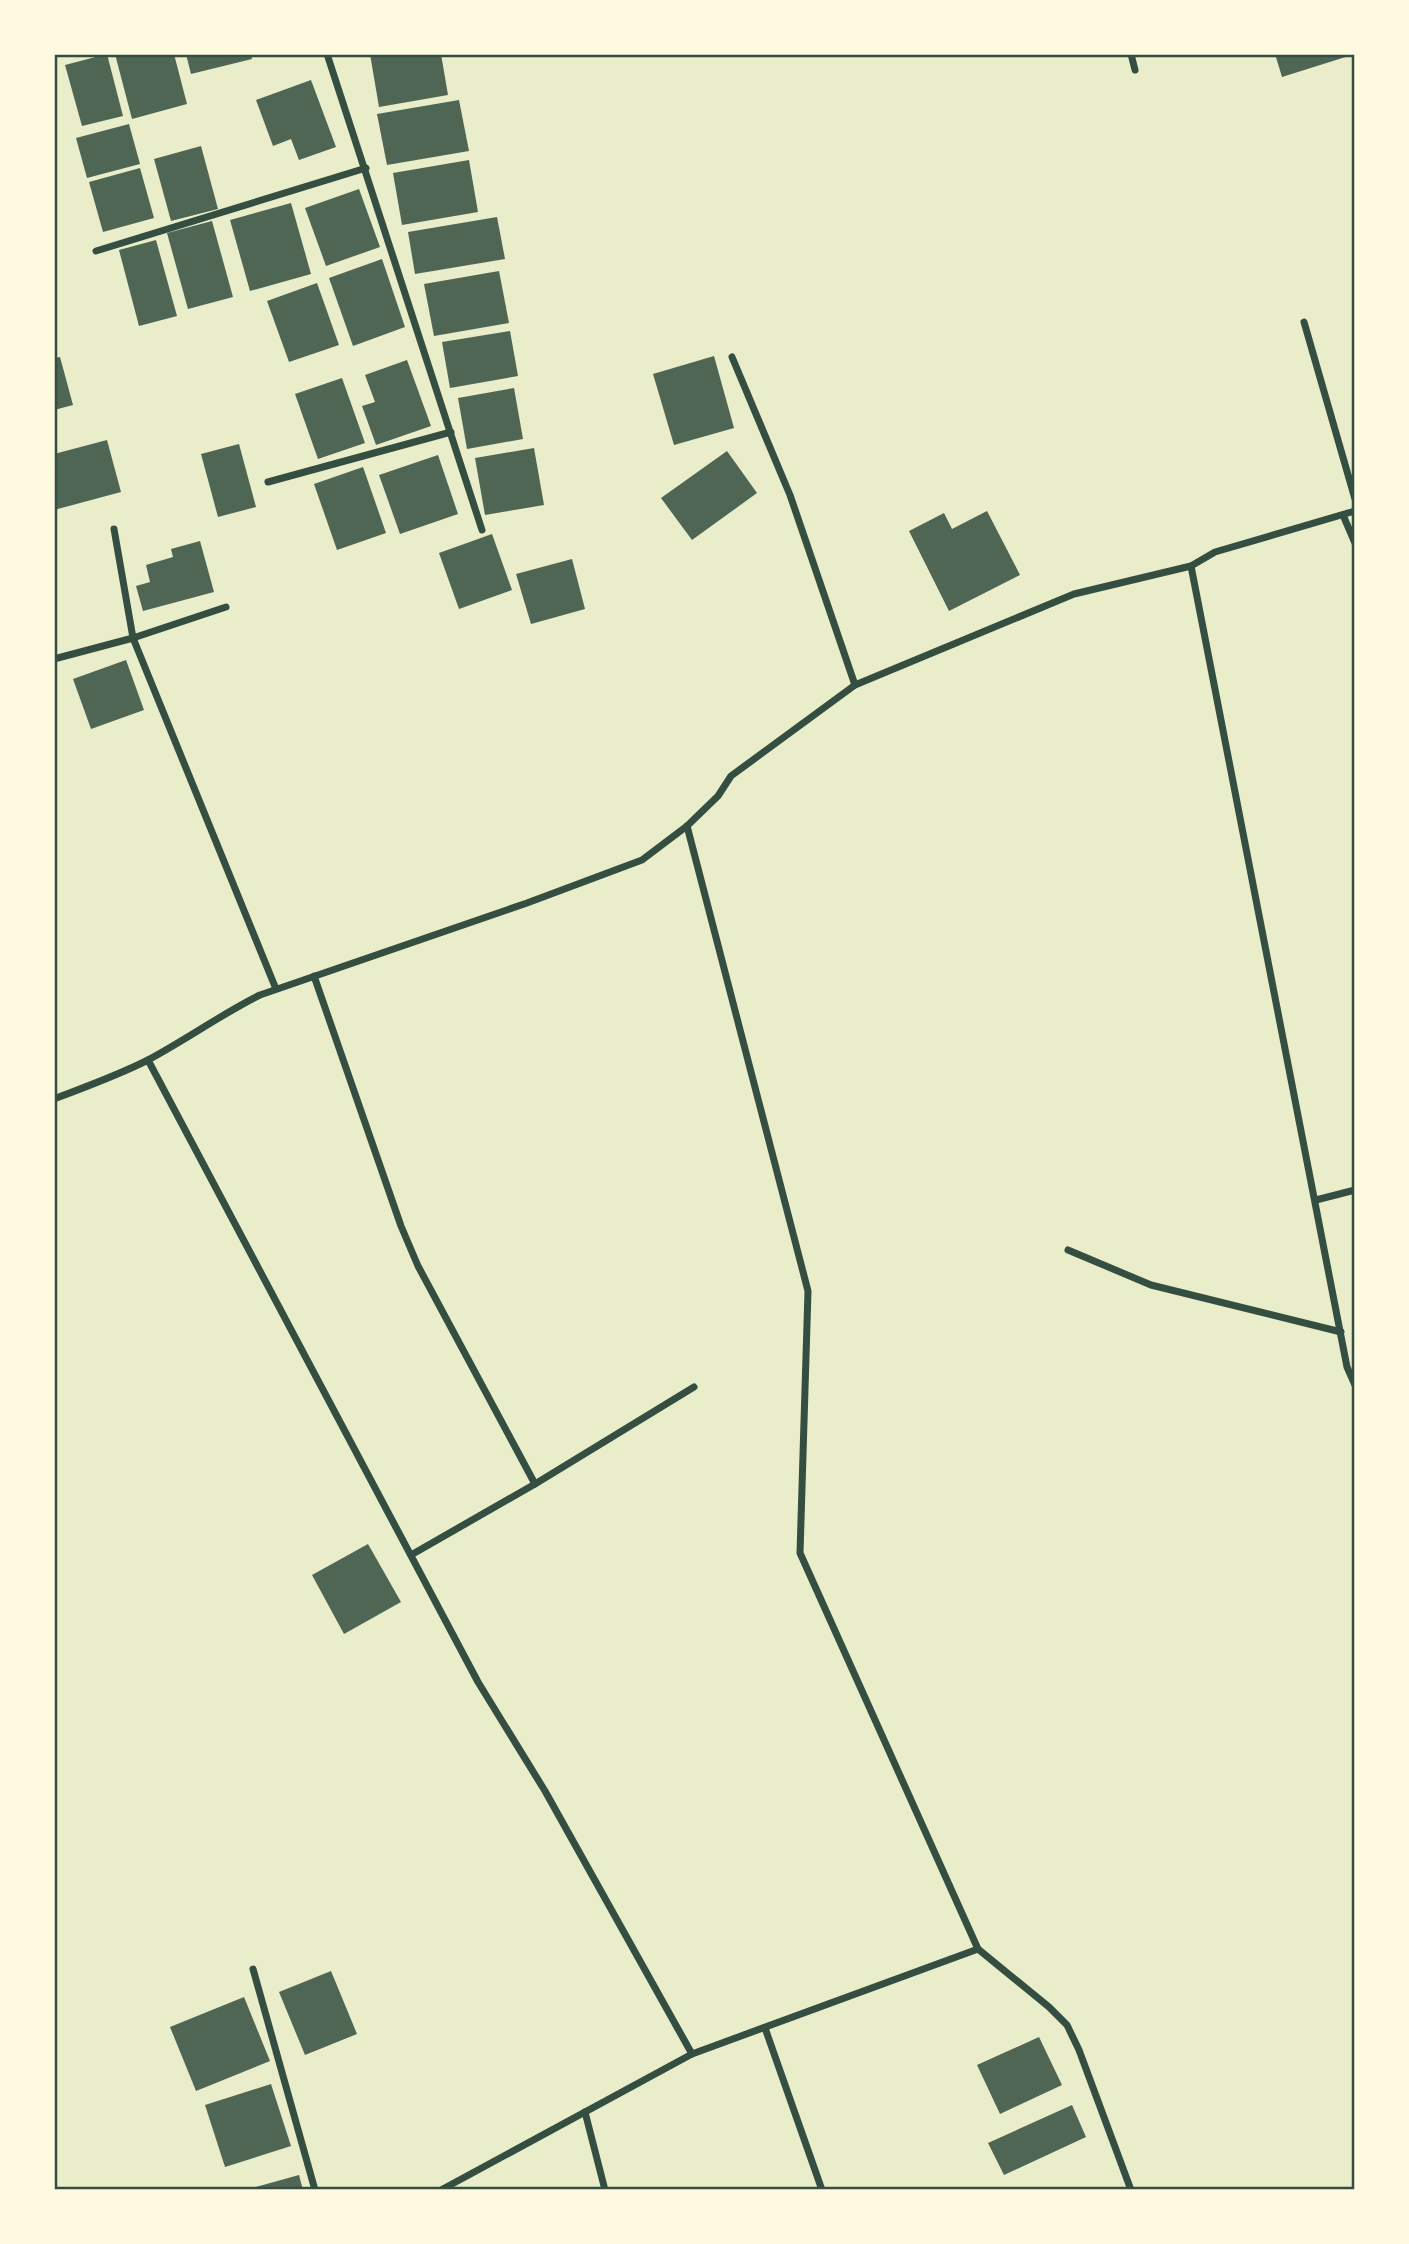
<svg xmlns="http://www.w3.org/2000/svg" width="1409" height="2244" font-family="Jost,sans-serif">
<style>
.building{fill:#4f6655}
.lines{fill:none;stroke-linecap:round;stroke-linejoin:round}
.minor{stroke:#344e41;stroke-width:7}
.neatline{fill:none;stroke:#344e41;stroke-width:2.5}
</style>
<rect width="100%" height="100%" fill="#e9edc9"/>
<g class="building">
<polygon points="107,54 123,116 82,126 65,65"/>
<polygon points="115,54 174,54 187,104 132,119"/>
<polygon points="186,54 251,54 252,59 191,74"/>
<polygon points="370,54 441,54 448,95 379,107"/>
<polygon points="1275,54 1352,54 1352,55 1282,77"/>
<polygon points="311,80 336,147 299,160 291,139 273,146 256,100"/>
<polygon points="459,100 469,151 387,165 377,114"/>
<polygon points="129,124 140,164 87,178 76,138"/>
<polygon points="201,146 218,209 171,221 154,159"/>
<polygon points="469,160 478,212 402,225 393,173"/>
<polygon points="140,168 154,218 103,232 89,182"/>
<polygon points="359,189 380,247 326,266 305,208"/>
<polygon points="291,203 311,274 250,291 230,220"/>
<polygon points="497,217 505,259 415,274 408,232"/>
<polygon points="212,221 233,297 188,309 167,233"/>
<polygon points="156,240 177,316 139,326 119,250"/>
<polygon points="382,259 405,327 353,346 329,278"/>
<polygon points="499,271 509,323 434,336 424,284"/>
<polygon points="317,283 339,345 289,362 267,301"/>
<polygon points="510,331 518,376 450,388 442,342"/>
<polygon points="714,356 734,428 674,445 653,374"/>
<polygon points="60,357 73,405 54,410 54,358"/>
<polygon points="407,360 431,426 376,445 362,406 375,402 365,375"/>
<polygon points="342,378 365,443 318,459 295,394"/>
<polygon points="514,388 523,439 467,449 458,398"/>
<polygon points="107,440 121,492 54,510 54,454"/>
<polygon points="239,444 256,507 218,517 201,454"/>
<polygon points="534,448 544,505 485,515 475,458"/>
<polygon points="727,451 757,493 692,540 661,498"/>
<polygon points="438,455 458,514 400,534 379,475"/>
<polygon points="363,467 386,533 337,550 314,484"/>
<polygon points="987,511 1020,575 949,611 909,531 944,513 952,529"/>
<polygon points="492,534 512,590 459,609 439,553"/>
<polygon points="200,541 214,592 143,611 136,586 150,582 146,565 173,557 171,549"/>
<polygon points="572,559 585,609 531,624 516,574"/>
<polygon points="126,660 144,710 91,729 73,679"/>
<polygon points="368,1544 401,1602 344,1634 312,1575"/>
<polygon points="331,1971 357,2034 305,2055 279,1992"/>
<polygon points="244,1997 270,2061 196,2091 170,2027"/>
<polygon points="1039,2037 1062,2085 1000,2114 977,2065"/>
<polygon points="271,2084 291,2146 225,2167 205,2105"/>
<polygon points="1072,2105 1086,2137 1004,2175 988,2143"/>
<polygon points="299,2175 303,2190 250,2190 249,2189"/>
</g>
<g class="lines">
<g class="minor">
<polyline points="327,54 482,530"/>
<polyline points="1131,54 1135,70"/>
<polyline points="96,251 366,168"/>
<polyline points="1304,322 1355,499"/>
<polyline points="732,357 790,495 855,685"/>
<polyline points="268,482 451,432"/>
<polyline points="1343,515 1355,543"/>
<polyline points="114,529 133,638 226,607"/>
<polyline points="1191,566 1347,1367 1355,1385"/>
<polyline points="54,659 133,638 276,989"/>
<polyline points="687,826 808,1291 800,1553 978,1949 1049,2007 1067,2025 1079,2050 1131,2190"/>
<polyline points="314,976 401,1226 418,1266 535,1484"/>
<polyline points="148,1060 478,1682 545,1791 692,2054"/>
<path d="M54,1099C85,1087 116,1076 146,1061C184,1041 220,1015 260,995L527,903L642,860L687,826L718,796L731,776L855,685L1074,594L1191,566L1215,552L1355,511"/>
<polyline points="1316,1200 1355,1190"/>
<polyline points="1068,1250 1151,1285 1341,1332"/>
<polyline points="411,1555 535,1484 694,1387"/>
<polyline points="253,1969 315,2190"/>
<polyline points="765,2028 822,2190"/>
<polyline points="585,2112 605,2190"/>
<polyline points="441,2190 692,2054 978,1949"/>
</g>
</g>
<rect width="1409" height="2244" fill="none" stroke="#fefae0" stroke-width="112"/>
<rect x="56" y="56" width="1297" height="2132" class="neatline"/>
</svg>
